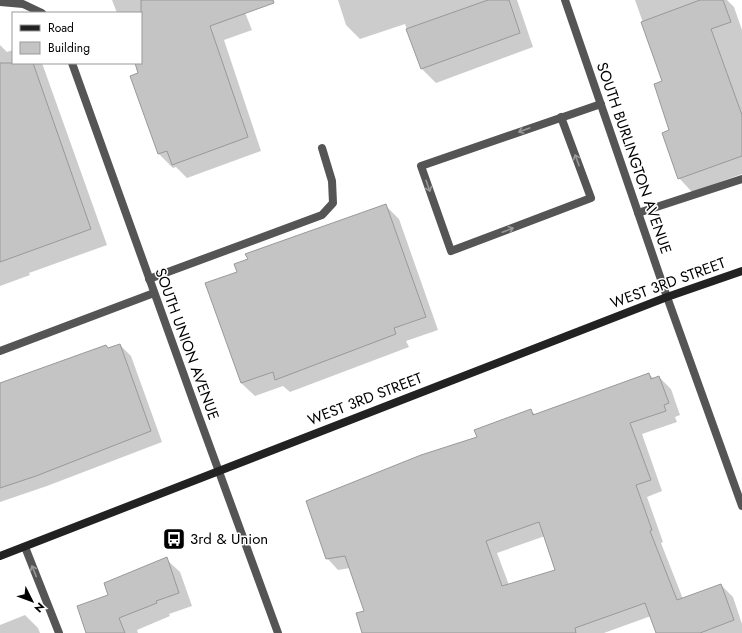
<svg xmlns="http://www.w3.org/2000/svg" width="742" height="633" font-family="Jost,sans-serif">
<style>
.shadow{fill:#0003;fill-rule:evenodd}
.building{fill:#c4c4c4;stroke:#999;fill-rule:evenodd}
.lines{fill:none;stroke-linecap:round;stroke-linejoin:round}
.service{stroke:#555;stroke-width:8}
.minor{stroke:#555;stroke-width:8}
.secondary{stroke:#222;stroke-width:8}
.oneway{stroke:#999}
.labels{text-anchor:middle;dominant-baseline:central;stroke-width:3;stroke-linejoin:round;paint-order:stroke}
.street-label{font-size:15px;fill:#000;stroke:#fff}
.poi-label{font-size:15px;fill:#000;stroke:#fff;text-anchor:start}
</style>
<rect width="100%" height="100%" fill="#fff"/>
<g class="shadow">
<polygon points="112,0 240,0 252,30 224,40 261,151 187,178 176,167 173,168 159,154 131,76 138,74 135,63 141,63 141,13 117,13"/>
<polygon points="338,0 517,0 533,47 436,83 422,69 405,24 360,39 346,25"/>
<polygon points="635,0 727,0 734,7 742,30 742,174 692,192 679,178 664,82"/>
<polygon points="0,45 7,52 13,50 13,63 42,63 107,245 29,273 30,275 0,286"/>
<polygon points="385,205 399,219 438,330 406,341 409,347 290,392 283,386 255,396 241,383 238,273"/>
<polygon points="120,345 131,356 162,442 47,486 0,502 0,388"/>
<path d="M649,374L654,379L659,377L671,389L680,415L675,417L677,422L642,434L662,491L647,497L663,542L661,543L683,599L721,585L733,597L742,624V633H657L651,616L604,633H363L365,611L350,568L338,570L327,558L478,437L530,410L536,415ZM545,536L556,570L509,585L497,553Z"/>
<polygon points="166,559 180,572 192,606 169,614 170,616 137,630 138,633 88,633 110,596"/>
<polygon points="25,615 38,628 40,633 0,633 0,625"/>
</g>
<g class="building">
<polygon points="141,0 273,0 274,3 210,26 248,137 172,165 167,151 158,154 130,76 138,73 135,63 141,63"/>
<polygon points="488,0 509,0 520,33 421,69 406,29"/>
<polygon points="700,0 723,0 731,22 711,29 742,115 742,156 678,179 662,133 669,130 654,84 662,81 641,22"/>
<polygon points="0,63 33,63 91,229 0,262"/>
<polygon points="386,204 426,317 394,328 396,334 275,380 273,372 241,383 205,283 237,272 234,264 248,259 245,254"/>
<polygon points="120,344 151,431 36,476 0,488 0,383 106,345 108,348"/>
<path d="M649,373L651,379L659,376L669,403L664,405L666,411L630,423L651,480L636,485L652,530L650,531L677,600L721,584L734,620L700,633H656L645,603L575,628L576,633H362L356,613L364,611L345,556L326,559L306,501L421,455L477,437L474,430L531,409L533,415ZM539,522L555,570L502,586L486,541Z"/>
<polygon points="167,557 179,593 156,601 157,603 119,618 125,633 86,633 77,606 108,595 104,583"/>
</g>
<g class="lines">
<g class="service">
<polyline points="561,117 591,198 451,251 421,166 601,104"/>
<polyline points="638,213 742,179"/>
<polyline points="149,279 322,215 333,203 332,181 322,148"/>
<polyline points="0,351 154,293"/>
<polyline points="25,547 59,633"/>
</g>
<g class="minor">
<polyline points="565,0 667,297 742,506"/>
<polyline points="0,2 23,4 42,13"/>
<polyline points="72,63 199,417 278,633"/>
</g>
<polyline class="secondary" points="0,556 667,297 742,271"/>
</g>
<defs><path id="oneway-shaft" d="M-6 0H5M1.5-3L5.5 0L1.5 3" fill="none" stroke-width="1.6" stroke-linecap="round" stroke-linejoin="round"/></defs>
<g class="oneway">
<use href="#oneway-shaft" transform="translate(524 130) rotate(160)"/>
<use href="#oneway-shaft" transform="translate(577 160) rotate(-110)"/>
<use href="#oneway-shaft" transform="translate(428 186) rotate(71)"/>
<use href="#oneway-shaft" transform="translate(508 230) rotate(-21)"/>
<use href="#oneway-shaft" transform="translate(34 571) rotate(-112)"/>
</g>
<defs>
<g id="bus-square" transform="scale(1.15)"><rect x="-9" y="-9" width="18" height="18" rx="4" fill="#000" stroke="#fff"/><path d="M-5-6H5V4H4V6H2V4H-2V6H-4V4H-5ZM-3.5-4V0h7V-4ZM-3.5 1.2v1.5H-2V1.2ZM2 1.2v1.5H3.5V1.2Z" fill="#fff"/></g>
</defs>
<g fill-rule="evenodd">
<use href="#bus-square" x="174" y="539"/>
</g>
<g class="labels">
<g class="street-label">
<text transform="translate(634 158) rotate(71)">SOUTH BURLINGTON AVENUE</text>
<text transform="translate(668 283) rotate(-20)">WEST 3RD STREET</text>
<text transform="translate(187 344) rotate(70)">SOUTH UNION AVENUE</text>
<text transform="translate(365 399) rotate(-21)">WEST 3RD STREET</text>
</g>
<g class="poi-label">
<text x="190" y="539">3rd &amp; Union</text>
</g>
</g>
<rect x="12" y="12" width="130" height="52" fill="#ffffff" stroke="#999999"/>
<rect x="20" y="25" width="20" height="6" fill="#222222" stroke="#999999"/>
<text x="48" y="32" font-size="12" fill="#000000">Road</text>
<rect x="20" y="42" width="20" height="12" fill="#c4c4c4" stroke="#999999"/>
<text x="48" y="52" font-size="12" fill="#000000">Building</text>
<g transform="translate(32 601) rotate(132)" stroke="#ffffff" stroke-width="3" paint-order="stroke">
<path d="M0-3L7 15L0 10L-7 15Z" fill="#000000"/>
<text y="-6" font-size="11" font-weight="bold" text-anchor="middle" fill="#000000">N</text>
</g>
</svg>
